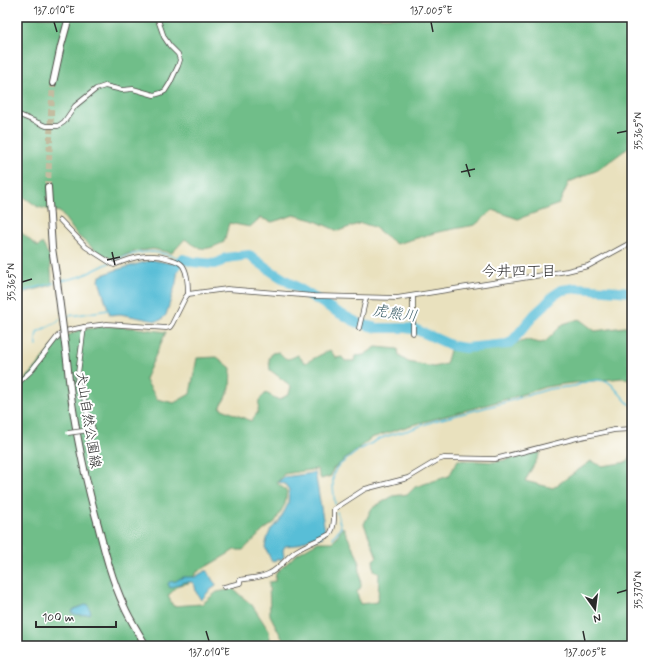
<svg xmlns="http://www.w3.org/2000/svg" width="649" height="663" font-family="Mynerve,'Klee One',sans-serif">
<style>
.forest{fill:#70be89;stroke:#4e745a}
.water{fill:#59bed7;stroke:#427481}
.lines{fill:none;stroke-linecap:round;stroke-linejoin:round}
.stream{stroke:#59bed7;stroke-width:1.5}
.river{stroke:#59bed7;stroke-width:10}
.secondary-tunnel{stroke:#c3bda1;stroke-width:6;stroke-dasharray:6 3;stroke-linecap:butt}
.street-casing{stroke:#484641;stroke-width:5.5}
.secondary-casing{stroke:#484641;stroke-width:8}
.street{stroke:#fff;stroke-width:4}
.secondary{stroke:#fff;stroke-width:6}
.street-bridge-casing{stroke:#484641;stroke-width:5.5;stroke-linecap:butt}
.secondary-bridge-casing{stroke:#484641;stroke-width:8;stroke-linecap:butt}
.street-bridge{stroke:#fff;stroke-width:4}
.secondary-bridge{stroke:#fff;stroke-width:6}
.ticks{fill:none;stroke:#2b2b2b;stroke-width:1.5}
.labels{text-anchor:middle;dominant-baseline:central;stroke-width:4;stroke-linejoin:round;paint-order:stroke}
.street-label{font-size:14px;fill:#2b2b2b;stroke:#fff}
.neighbourhood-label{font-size:15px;fill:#2b2b2b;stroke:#fff}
.water-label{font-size:15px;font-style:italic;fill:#3b5e67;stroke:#fff}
.neatline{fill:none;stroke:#2b2b2b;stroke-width:1.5}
.ticks-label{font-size:10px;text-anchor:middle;fill:#2b2b2b}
</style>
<rect width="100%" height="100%" fill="#fff"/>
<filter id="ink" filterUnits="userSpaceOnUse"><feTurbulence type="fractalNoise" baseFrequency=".025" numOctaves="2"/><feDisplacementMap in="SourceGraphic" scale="8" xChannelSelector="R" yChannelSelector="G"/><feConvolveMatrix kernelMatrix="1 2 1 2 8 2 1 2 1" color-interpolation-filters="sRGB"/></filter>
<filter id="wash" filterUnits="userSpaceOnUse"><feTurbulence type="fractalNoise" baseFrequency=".012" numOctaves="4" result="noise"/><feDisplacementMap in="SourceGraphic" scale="16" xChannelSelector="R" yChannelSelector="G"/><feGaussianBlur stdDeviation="0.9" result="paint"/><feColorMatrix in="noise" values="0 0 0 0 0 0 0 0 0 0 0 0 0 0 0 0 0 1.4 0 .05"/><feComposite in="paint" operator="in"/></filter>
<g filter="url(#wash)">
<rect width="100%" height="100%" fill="#e9e1be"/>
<g class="forest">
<path d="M17,17H632V145L598,170L569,182L559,204L518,219L493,210L475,225L438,232L396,244L374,227L361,223L338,231L313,220L294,215L272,222L260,218L250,227L229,223L224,242C205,251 202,251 185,239L172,253L153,249L134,252L112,259L99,253L78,236L60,212L38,207L17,192Z"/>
<polygon points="17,229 38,247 42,243 50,257 52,285 26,292 17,299"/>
<path d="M579,319L595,331L632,326V379L622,378L564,384L545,387L511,398L409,426L371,438L333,469L331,476L321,479L317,469L284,474L277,483L287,491L285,504L275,522L264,530L243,550H234L228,554L197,572L189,583L179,585L168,596L173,606L202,604L217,592L233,589L252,605L269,631L271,646H17V387L33,371L57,341L79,330L107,326L137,328L166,332L145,379L157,399L174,403L190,394L197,358L217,357L231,368L230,388L220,408L251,421L258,412L259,400L266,393L279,400L289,394L291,386L270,370L269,359L272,353L279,352C287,361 287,360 298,355L305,363L330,350L336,358L342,357L345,361H354L355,356L364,355L376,347L398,349L399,356L408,362L434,367L446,364L451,347L463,350L500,347L528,340L540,343L545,342L563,324Z"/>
<polygon points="632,451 632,646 286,646 270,615 269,582 275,581 276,573 297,554 318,542 333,542 343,527 359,560 361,587 357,592 360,604 378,602 379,573 374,570 373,560 377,557 364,524 372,508 393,496 408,494 415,487 449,476 458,460 495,462 541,452 525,481 553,488 591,461 602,466 628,462"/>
</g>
<g class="water">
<polygon points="152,260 175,264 176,264 179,266 177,267 178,268 176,283 166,315 161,320 156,321 120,314 110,315 99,281 100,276 116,270"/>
<polygon points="315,472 325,531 321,533 323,537 317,539 315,536 296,545 285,546 283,550 284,557 281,560 278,559 272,562 265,547 267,538 271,529 279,522 288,504 289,490 285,484 278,482 284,477 307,474"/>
<path d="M205,571H207C211,575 211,580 216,584V586L209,591L203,598L201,600L196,592L195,586L192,582H184L170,588L168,584L169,582L176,581L179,579L183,577H195Z"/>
<polygon points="88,604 91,613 89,614 82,615 72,614 72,611 74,609"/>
</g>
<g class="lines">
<g class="stream">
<path d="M112,262C124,256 139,252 152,252C162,253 173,256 183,259"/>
<polyline points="58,282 82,276 109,263"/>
<polyline points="17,299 27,290 54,283"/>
<polyline points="64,316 77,315 108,310 110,309"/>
<polyline points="37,346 36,339 37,332 57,322 60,319"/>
<path d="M335,504C334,493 330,476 337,467L359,450L379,439L387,436L409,430L434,421L499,404L549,389L575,386L585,382L596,380L607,381L612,385L627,402L632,405"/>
<polyline points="333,538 334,536 341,527 337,512"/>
</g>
<polyline class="river" points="177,265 183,259 193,262 214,264 220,262 226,258 249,255 271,271 337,312 358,323 377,328 406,328 417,330 453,346 465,348 508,344 514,339 535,314 544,306 553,296 562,290 577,288 632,292"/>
</g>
</g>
<g filter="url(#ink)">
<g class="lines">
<polyline class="secondary-tunnel" points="48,187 51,113 53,83"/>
<g class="street-casing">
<g id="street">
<polyline points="17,114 46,126 58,126 64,122 75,106 96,89 105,86 122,90 133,89 154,95 161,93 165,91 170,83 178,66 180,60 178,54 170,46 164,37 157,17"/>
<polyline points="188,294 227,289 314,296 397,298 567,271 588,266 632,242"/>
<polyline points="84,327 77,381 83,391 86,410 93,429 90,430"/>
<polyline points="359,328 366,298"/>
<polyline points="413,333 413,296"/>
<path d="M17,384L31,371L58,336L65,331L84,327L107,324L166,328L170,327L172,324L185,298L188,294C188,285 188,274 183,266C180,262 174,260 170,259C150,252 133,257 114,265L86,247L60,220"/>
<path d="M224,587L240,583V580C250,578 262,578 270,573C280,568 287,557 296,551C307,544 319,540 330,534C335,527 334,517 334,509L365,489L408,478L438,460L444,458L495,459L577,438L614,430L632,429"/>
</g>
</g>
<g class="secondary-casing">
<g id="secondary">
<polyline points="53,83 61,46 69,17"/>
<polyline points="48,187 52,248 56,274"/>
<path d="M67,360C72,416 83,471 98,525C105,553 112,580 124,606C130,620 139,633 146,646"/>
</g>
</g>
<use href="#street" class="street"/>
<use href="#secondary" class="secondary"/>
<g class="street-bridge-casing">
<polyline id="street-bridge" points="68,433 90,430"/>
</g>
<g class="secondary-bridge-casing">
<polyline id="secondary-bridge" points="56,274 67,360"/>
</g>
<use href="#street-bridge" class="street-bridge"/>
<use href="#secondary-bridge" class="secondary-bridge"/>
</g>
</g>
<path class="ticks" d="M54,22L57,32M431,22L433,32M617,133L627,131M466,164L470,177M461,172L475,169M112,252L115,265M107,260L120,257M22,282L32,279M617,593L627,590M206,631L209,641M583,631L585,641"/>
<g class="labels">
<g class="street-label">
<text transform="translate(88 420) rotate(81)">犬山自然公園線</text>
</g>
<g class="neighbourhood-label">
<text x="519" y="272">今井四丁目</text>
</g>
<g class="water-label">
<text transform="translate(395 314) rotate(8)">虎熊川</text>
</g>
</g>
<rect width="649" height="663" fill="none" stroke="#fff" stroke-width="44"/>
<g transform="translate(595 609) rotate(166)" stroke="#ffffff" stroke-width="3" paint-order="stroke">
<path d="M0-3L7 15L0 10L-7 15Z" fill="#2b2b2b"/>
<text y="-6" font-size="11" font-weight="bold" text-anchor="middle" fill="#2b2b2b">N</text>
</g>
<path d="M36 621v6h80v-6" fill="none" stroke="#2b2b2b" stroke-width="2"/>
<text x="42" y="621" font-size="12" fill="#2b2b2b" stroke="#ffffff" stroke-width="3" paint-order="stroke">100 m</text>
<rect x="22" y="22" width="605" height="619" class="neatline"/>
<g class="ticks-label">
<text x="54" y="14">137.010°E</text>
<text x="431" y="14">137.005°E</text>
<text transform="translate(638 131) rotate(-90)" y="4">35.365°N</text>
<text transform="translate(11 282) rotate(-90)" y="4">35.365°N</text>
<text transform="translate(638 590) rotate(-90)" y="4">35.370°N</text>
<text x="209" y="656">137.010°E</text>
<text x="585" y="656">137.005°E</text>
</g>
</svg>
